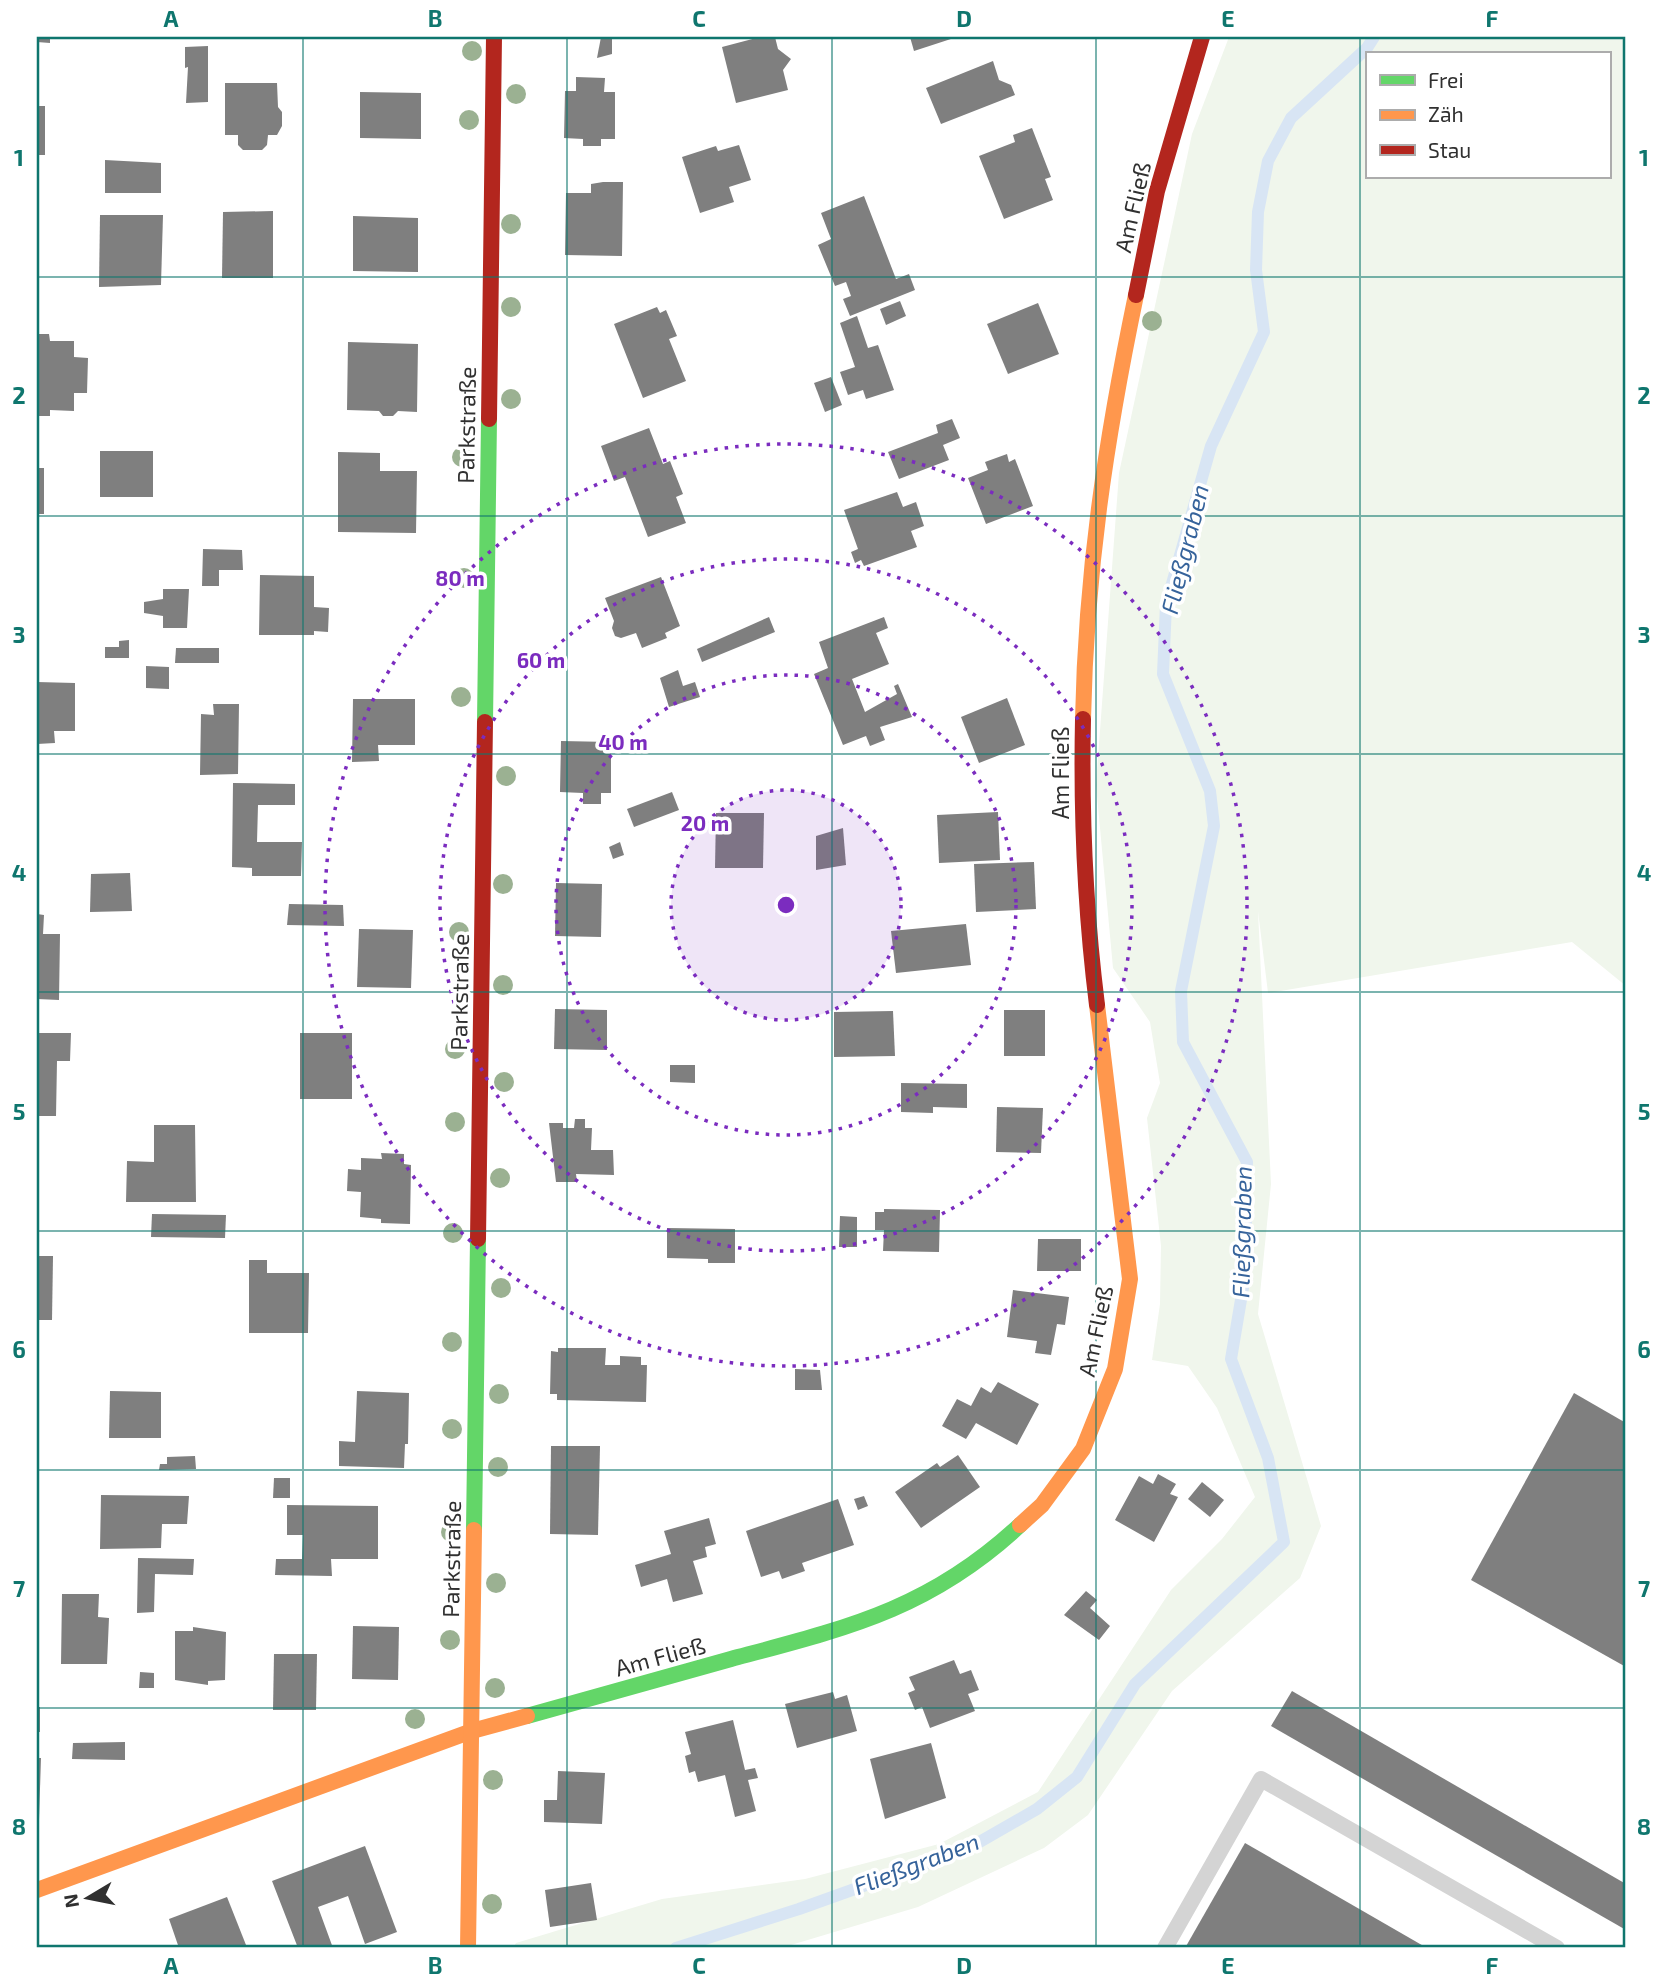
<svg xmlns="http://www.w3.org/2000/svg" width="1663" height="1985" font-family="'Exo 2',sans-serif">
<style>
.green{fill:#f0f6ec;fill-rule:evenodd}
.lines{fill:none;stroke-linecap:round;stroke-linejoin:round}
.stream{stroke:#d8e5f4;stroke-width:12}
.building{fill:#7f7f7f}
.lane{stroke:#d4d4d4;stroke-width:16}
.fast{stroke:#63d668;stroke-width:16}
.slow{stroke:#ff974d;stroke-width:16}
.jam{stroke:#b3261e;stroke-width:16}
.tree{fill:#9bb192}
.grid{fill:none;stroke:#0f766e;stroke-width:2;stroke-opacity:0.55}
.ring{fill:none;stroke:#7b2cbf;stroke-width:3.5;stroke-dasharray:3.5 7}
.labels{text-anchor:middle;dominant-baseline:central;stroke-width:7;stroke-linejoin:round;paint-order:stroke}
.street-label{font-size:23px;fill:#303030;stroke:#fff}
.water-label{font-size:24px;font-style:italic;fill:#36639b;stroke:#fff}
.centre{fill:#7b2cbf;stroke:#fff;stroke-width:3.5}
.ring-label{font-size:21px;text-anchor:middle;font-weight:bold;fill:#7b2cbf;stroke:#fff;stroke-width:7;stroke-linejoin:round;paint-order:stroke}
.neatline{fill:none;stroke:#0f766e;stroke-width:2.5}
.grid-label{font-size:23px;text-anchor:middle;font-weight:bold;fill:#0f766e}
</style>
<rect width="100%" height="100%" fill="#fff"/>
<path class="green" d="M1229,37H1626V986L1572,942L1268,993L1258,911L1271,1184L1258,1314L1321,1526L1300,1578L1172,1691L1088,1815L1044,1848L918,1907L781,1948H513L516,1943L662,1899L805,1879L939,1844L1038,1792L1171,1590L1222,1539L1255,1497L1217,1408L1188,1366L1152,1360L1160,1304L1161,1246L1147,1118L1160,1083L1150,1022L1113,968L1096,785L1119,473L1192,134ZM1367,54H1609V177H1367Z"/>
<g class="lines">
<polyline class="stream" points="676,1948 799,1909 969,1848 1037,1809 1077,1777 1135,1684 1284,1542 1268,1458 1231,1359 1245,1276 1247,1162 1183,1042 1181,991 1214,826 1210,791 1163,674 1166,605 1211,446 1264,332 1256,270 1258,212 1268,161 1291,118 1367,48 1374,37"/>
</g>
<g class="building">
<polygon points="37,37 50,37 50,43 37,42"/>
<polygon points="601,37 612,37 612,54 597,58"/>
<polygon points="760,37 775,37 778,49 791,59 783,70 788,90 736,103 722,47"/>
<polygon points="910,37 957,37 914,51"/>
<polygon points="208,46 208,102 186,103 188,67 185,68 185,47"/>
<polygon points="993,61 999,80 1011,85 1015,95 941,124 926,88"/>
<polygon points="576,77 605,78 604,92 615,92 615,139 601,139 601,146 583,146 583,139 564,138 565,91 576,91"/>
<polygon points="225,83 277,83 278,107 282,112 282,126 277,135 268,135 267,145 262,150 243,150 238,145 238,135 225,135"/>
<polygon points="360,92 421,93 421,139 360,138"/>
<rect x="37" y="106" width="8" height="49"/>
<polygon points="1032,128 1051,177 1045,179 1053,200 1004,219 979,156 1015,142 1013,135"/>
<polygon points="739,145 751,180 729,187 734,202 700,213 682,157 716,146 718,151"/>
<polygon points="105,160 161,163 161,193 105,193"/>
<polygon points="603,182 623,182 622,256 565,255 566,193 591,193 591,184"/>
<polygon points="864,196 896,279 909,274 915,290 850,316 843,299 851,296 846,282 835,286 818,245 831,239 821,213"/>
<polygon points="273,211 273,278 222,278 223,212"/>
<polygon points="100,215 163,215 161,285 99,287"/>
<polygon points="353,216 418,218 418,272 353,271"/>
<polygon points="900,301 906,316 886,325 880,309"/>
<polygon points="1038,303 1059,354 1008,374 987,324"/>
<polygon points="657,307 660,313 666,310 677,336 669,339 686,381 643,398 614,324"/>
<polygon points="857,316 868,348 878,345 894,390 866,399 863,390 848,395 840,372 855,367 840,323"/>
<polygon points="37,334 49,334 50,341 74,341 74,357 88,358 87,393 74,393 74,411 50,410 50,416 37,416"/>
<polygon points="348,342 418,344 417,412 398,411 393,416 383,416 379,411 347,410"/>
<polygon points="831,377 842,405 825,412 814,383"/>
<polygon points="952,419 960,438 943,445 949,460 899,479 888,452 938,433 936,425"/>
<polygon points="649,428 663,464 670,461 683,494 676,497 686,523 648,537 625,477 614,481 601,446"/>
<rect x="100" y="451" width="53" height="46"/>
<polygon points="338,452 380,453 380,471 417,471 416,533 338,532"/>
<polygon points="1007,454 1009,462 1015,459 1033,506 986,524 968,478 988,470 985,462"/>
<rect x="37" y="468" width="7" height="46"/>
<polygon points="897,492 903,507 916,502 924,526 911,531 917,547 864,566 861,560 855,563 851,552 858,549 844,510"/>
<polygon points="203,549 242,550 243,570 219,570 219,586 202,586"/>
<polygon points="260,575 314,576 314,607 329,608 328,632 314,631 314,635 259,635"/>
<polygon points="661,577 680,626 665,633 667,638 642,648 636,633 621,638 615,636 612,628 614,621 605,598"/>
<polygon points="163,589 189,589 187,628 163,628 163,616 144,613 144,602 163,599"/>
<polygon points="769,617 775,632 702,662 697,649"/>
<polygon points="884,617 888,628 876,633 889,664 852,679 865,712 897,694 894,686 898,684 912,717 880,727 885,740 870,746 866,736 843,745 814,674 828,668 819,642"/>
<polygon points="129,640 129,658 105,658 105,647 119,647 119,641"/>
<polygon points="176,648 219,648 219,663 175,663"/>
<polygon points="146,666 169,667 169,689 146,688"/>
<polygon points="678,670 683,686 695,682 700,697 669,707 660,678"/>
<polygon points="37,682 75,683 75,731 54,731 55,743 37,744"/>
<polygon points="1007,698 1025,745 979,763 961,717"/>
<polygon points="353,699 415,699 415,745 378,745 379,761 352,762"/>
<polygon points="213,704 239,704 238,774 200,775 201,714 214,715"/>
<polygon points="561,741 611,742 611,793 601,793 601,804 583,804 583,793 560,792"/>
<polygon points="233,783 295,784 295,805 258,805 257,842 302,842 301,876 252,876 252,868 232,867"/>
<polygon points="672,792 679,810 634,827 627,809"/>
<polygon points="998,812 1000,860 939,863 937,815"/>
<polygon points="716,813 764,813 763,868 715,868"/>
<polygon points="843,828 846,865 816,870 816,836"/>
<polygon points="620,842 624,855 613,859 609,847"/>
<polygon points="1034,862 1036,909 976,912 974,864"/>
<polygon points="130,873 132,911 90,912 91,874"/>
<polygon points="556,883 602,884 601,937 555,936"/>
<polygon points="289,904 343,905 344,926 287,925"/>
<polygon points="37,914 44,915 43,934 60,934 59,1000 37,999"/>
<polygon points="966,924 971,965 896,973 891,931"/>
<polygon points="359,929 413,930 411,988 357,987"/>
<polygon points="555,1009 607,1010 607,1050 554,1049"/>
<rect x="1004" y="1010" width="41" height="46"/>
<polygon points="893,1011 895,1056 834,1057 834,1012"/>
<polygon points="37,1033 71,1033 70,1061 57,1061 56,1116 37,1116"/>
<rect x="300" y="1033" width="52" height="66"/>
<polygon points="670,1065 695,1065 695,1083 670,1082"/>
<polygon points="901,1083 967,1084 967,1108 933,1107 933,1113 901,1112"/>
<polygon points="997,1107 1043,1108 1041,1153 996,1152"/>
<polygon points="575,1119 585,1119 585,1128 592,1128 591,1150 613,1150 614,1175 576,1174 577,1182 556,1182 549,1123 563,1123 563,1128 574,1128"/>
<polygon points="154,1125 195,1125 196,1202 126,1202 127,1161 154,1162"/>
<polygon points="381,1153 404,1154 404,1164 411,1165 410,1224 381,1223 381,1219 360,1217 361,1192 347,1191 348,1169 361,1170 361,1158 382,1159"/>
<polygon points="884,1209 940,1210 939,1252 883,1251 884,1230 875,1230 875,1212 884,1212"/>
<polygon points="152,1214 226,1215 225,1238 151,1237"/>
<polygon points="840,1216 857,1217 857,1247 839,1247"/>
<polygon points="667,1228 735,1229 735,1263 708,1263 708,1259 667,1258"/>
<polygon points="1038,1239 1081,1239 1081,1271 1037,1271"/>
<polygon points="37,1256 53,1256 52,1320 37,1320"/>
<polygon points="249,1260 267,1260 267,1273 309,1273 308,1333 249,1333"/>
<polygon points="1013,1290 1069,1297 1065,1325 1057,1324 1051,1355 1035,1353 1037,1341 1007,1337"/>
<polygon points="558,1348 606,1348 605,1365 620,1365 620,1356 641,1357 641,1365 647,1365 646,1402 557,1400 557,1394 550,1394 551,1351 558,1352"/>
<polygon points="795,1369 820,1370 822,1390 795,1390"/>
<polygon points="998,1382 1039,1404 1017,1445 976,1423 966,1439 942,1426 957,1399 971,1406 981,1387 991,1393"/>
<polygon points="110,1391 161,1392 161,1438 109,1438"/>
<polygon points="357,1391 409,1393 408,1444 405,1444 404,1468 339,1466 339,1441 355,1442"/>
<polygon points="1574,1393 1626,1423 1626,1667 1471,1580"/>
<polygon points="551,1446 600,1446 598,1535 550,1534"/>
<polygon points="958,1455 980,1487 921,1528 895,1492 937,1463 940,1467"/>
<polygon points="195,1456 196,1469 159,1470 160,1464 167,1464 167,1457"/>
<polygon points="1158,1474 1176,1484 1170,1494 1178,1497 1154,1542 1115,1520 1139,1476 1153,1484"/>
<polygon points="274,1478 290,1478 290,1498 273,1498"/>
<polygon points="1202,1482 1224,1500 1210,1517 1188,1499"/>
<polygon points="101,1495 189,1496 187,1524 162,1524 161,1548 100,1549"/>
<polygon points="864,1496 868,1506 858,1510 854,1499"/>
<polygon points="838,1499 854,1545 802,1563 805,1571 782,1579 779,1571 761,1577 746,1531"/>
<polygon points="287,1505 378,1506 378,1559 331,1559 332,1576 275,1575 276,1559 302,1559 303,1535 287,1535"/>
<polygon points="709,1518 716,1544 705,1547 707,1557 693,1561 703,1594 673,1602 667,1579 641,1587 635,1565 671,1554 664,1531"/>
<polygon points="138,1558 194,1559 193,1575 155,1574 154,1612 137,1613"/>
<polygon points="1086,1591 1097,1600 1090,1608 1110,1626 1099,1640 1064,1615"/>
<polygon points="62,1594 99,1594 98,1617 109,1618 107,1664 61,1664"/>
<polygon points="353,1626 399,1627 398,1680 352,1679"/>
<polygon points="193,1627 226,1632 225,1680 208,1681 208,1685 175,1680 175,1631 193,1631"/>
<polygon points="274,1654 317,1654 316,1710 273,1710"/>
<polygon points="954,1660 960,1674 971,1670 979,1690 968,1694 975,1711 930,1728 922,1707 915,1710 908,1693 915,1690 909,1677"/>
<polygon points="140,1672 154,1673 154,1688 139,1688"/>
<polygon points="1292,1691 1626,1884 1626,1930 1271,1726"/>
<polygon points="833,1692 835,1699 847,1695 857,1731 797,1748 785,1704"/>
<rect x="37" y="1707" width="3" height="25"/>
<polygon points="733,1720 745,1770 755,1768 758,1778 748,1780 756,1811 735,1817 725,1775 698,1782 695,1771 689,1773 685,1756 691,1754 685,1732"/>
<polygon points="125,1742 125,1760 72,1759 73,1743"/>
<polygon points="931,1743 946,1798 885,1819 870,1759"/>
<polygon points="37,1758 41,1758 39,1820 37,1820"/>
<polygon points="558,1771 605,1773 602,1824 544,1822 544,1800 557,1800"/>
<polygon points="1245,1843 1427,1948 1185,1948"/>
<polygon points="365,1846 397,1932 365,1944 348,1896 318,1907 333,1948 298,1948 272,1881"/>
<polygon points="591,1883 597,1920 550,1927 545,1890"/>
<polygon points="227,1897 246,1945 236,1948 179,1948 169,1919"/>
</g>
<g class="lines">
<polyline class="lane" points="1165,1948 1261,1779 1557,1948"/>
<g class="fast">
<polyline points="485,722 489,419"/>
<polyline points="474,1530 478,1239"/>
<path d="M527,1716C595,1697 663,1678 731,1659C847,1628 930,1609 1020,1525"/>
</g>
<g class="slow">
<path d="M1083,719C1086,571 1106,439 1136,295"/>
<polyline points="1020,1525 1042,1505 1083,1449 1115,1369 1130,1279 1097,1005"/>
<polyline points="37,1890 472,1731 527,1716"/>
<polyline points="468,1948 474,1530"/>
</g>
<g class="jam">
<polyline points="1136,295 1157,191 1202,37"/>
<polyline points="489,419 494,37"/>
<path d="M1083,719C1081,815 1085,909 1097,1005"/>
<polyline points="478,1239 485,722"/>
</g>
</g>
<g class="tree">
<circle cx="472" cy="51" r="10"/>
<circle cx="516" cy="94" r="10"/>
<circle cx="469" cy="120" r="10"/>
<circle cx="511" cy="224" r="10"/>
<circle cx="511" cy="307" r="10"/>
<circle cx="1152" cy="321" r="10"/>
<circle cx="511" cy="399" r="10"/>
<circle cx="462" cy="457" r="10"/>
<circle cx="464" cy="578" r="10"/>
<circle cx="461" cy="697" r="10"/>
<circle cx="506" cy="776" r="10"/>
<circle cx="503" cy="884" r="10"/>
<circle cx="459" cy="932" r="10"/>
<circle cx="503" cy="985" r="10"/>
<circle cx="455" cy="1049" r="10"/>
<circle cx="504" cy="1082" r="10"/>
<circle cx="455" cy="1122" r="10"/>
<circle cx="500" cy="1178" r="10"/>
<circle cx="453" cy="1233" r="10"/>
<circle cx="501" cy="1288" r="10"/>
<circle cx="452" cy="1342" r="10"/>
<circle cx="499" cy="1394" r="10"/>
<circle cx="452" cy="1429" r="10"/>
<circle cx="498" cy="1467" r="10"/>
<circle cx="451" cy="1532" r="10"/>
<circle cx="496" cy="1583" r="10"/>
<circle cx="450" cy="1640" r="10"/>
<circle cx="495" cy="1688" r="10"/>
<circle cx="415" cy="1719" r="10"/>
<circle cx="493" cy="1780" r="10"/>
<circle cx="492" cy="1904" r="10"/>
</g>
<path class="grid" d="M303,37V1948M567,37V1948M832,37V1948M1096,37V1948M1360,37V1948M37,277H1626M37,516H1626M37,754H1626M37,992H1626M37,1231H1626M37,1470H1626M37,1708H1626"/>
<circle cx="786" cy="905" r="115" fill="#7b2cbf" fill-opacity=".12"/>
<g class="ring">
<circle cx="786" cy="905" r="115"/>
<circle cx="786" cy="905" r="230"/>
<circle cx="786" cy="905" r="346"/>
<circle cx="786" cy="905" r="461"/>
</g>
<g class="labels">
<g class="street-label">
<text transform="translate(1132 207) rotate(-77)">Am Fließ</text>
<text transform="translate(466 425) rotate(-89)">Parkstraße</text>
<text transform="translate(1060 773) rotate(-90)">Am Fließ</text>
<text transform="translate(459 992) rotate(-89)">Parkstraße</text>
<text transform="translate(1095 1331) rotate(-78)">Am Fließ</text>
<text transform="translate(451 1559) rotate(-89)">Parkstraße</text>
<text transform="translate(660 1656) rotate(-15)">Am Fließ</text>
</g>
<g class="water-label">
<text transform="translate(1184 549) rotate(-76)">Fließgraben</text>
<text transform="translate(1241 1232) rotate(-89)">Fließgraben</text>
<text transform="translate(916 1863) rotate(-21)">Fließgraben</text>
</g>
</g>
<circle cx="786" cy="905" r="10" class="centre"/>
<g class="ring-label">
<text x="460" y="586">80 m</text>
<text x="541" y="668">60 m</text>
<text x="623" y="750">40 m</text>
<text x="705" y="831">20 m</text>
</g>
<rect width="1663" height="1985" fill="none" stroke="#ffffff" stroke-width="77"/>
<rect x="1366" y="52" width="245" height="126" fill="#ffffff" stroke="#acacac" stroke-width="2"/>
<rect x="1380" y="75" width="35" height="10" fill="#63d668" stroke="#acacac" stroke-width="2"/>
<text x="1428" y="88" font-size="21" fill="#303030">Frei</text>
<rect x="1380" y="110" width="35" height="10" fill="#ff974d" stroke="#acacac" stroke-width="2"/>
<text x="1428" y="122" font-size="21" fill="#303030">Zäh</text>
<rect x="1380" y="145" width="35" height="10" fill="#b3261e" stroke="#acacac" stroke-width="2"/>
<text x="1428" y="158" font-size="21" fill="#303030">Stau</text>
<g transform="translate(88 1898) rotate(260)" stroke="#ffffff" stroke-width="5" paint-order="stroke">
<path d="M0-5L12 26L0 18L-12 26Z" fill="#303030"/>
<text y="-10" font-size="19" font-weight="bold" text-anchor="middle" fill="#303030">N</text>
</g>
<rect x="38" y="38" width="1586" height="1908" class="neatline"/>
<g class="grid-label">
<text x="171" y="27">A</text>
<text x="435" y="27">B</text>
<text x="699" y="27">C</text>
<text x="964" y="27">D</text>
<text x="1228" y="27">E</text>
<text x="1492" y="27">F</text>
<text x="19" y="166">1</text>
<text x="1644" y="166">1</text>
<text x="19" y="404">2</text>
<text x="1644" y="404">2</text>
<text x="19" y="643">3</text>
<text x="1644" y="643">3</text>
<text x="19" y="881">4</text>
<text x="1644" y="881">4</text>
<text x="19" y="1120">5</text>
<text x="1644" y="1120">5</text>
<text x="19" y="1358">6</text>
<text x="1644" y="1358">6</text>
<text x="19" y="1597">7</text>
<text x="1644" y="1597">7</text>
<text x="19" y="1835">8</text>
<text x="1644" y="1835">8</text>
<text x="171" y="1974">A</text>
<text x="435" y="1974">B</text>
<text x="699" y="1974">C</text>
<text x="964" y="1974">D</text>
<text x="1228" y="1974">E</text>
<text x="1492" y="1974">F</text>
</g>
</svg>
